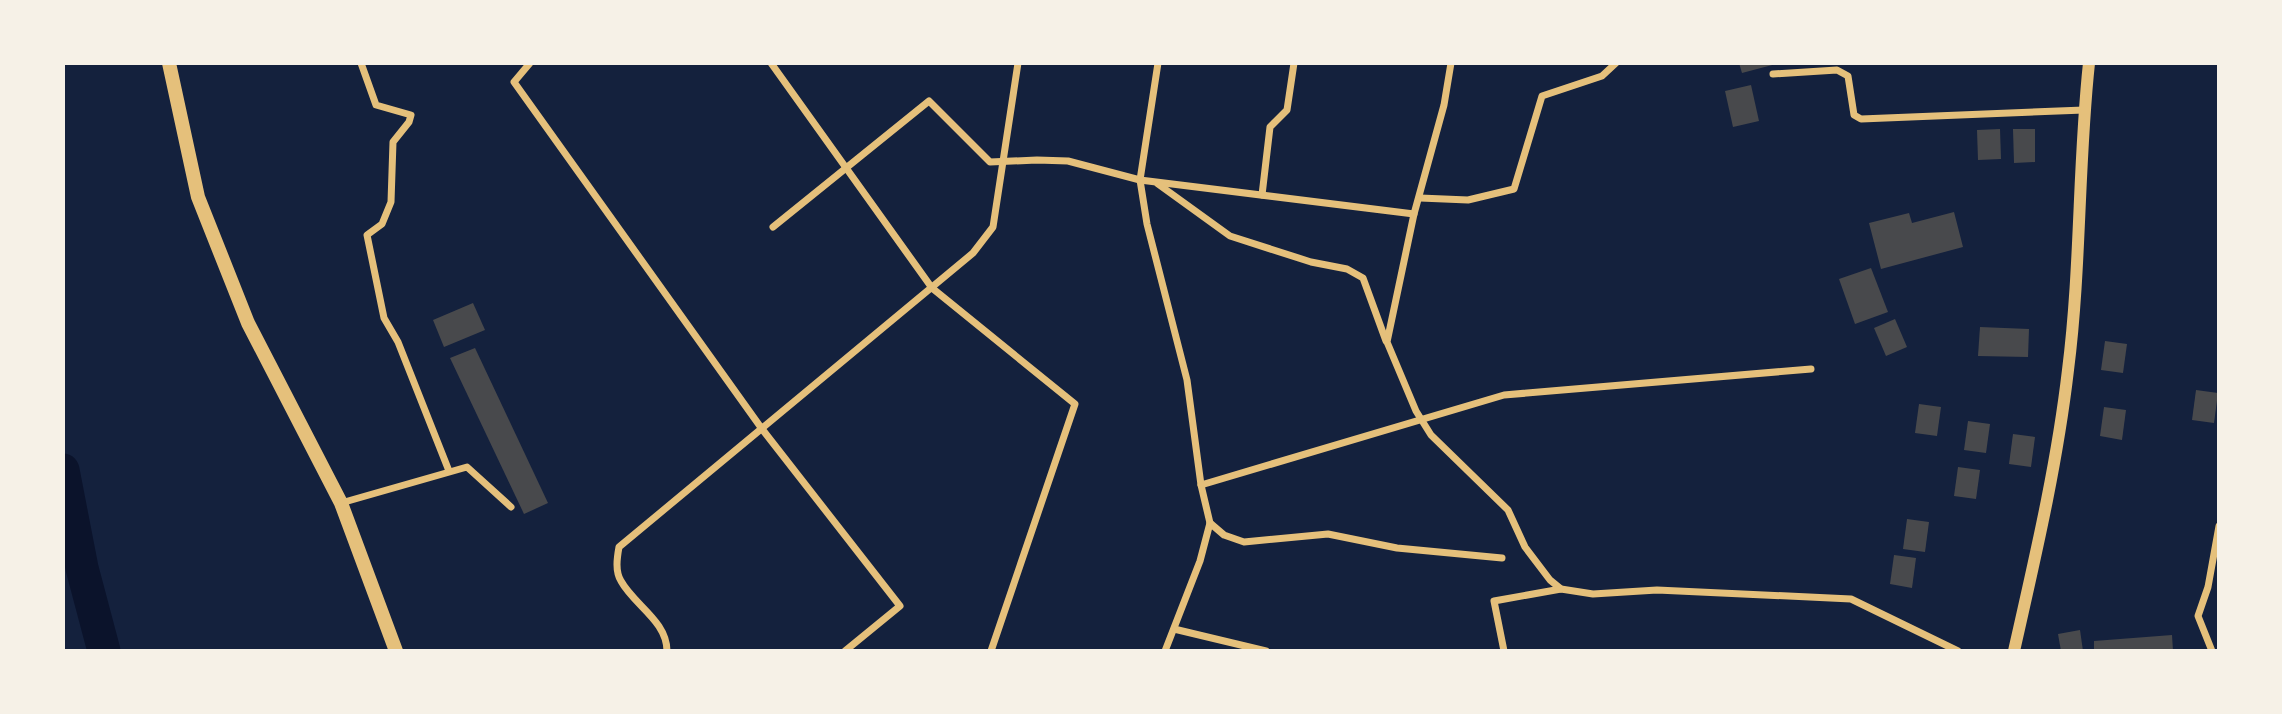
<svg xmlns="http://www.w3.org/2000/svg" width="2282" height="714" font-family="'PT Sans',sans-serif">
<style>
.lines{fill:none;stroke-linecap:round;stroke-linejoin:round}
.river{stroke:#0b132b;stroke-width:33}
.building{fill:#48494c}
.minor{stroke:#e5c07b;stroke-width:7}
.tertiary{stroke:#e5c07b;stroke-width:12}
.secondary{stroke:#e5c07b;stroke-width:14}
</style>
<rect width="100%" height="100%" fill="#14213d"/>
<g class="lines">
<polyline class="river" points="63,470 82,568 104,651"/>
</g>
<g class="building">
<polygon points="1739,63 1776,63 1776,64 1742,73"/>
<polygon points="1751,85 1759,121 1733,127 1725,91"/>
<polygon points="2000,129 2001,159 1978,160 1977,130"/>
<polygon points="2013,129 2035,129 2035,162 2014,163"/>
<polygon points="1954,212 1963,247 1881,269 1869,223 1909,213 1912,223"/>
<polygon points="1871,268 1888,312 1855,324 1839,279"/>
<polygon points="473,303 485,330 444,347 433,320"/>
<polygon points="1895,319 1907,347 1886,356 1874,328"/>
<polygon points="1980,327 2029,329 2028,357 1978,356"/>
<polygon points="2105,341 2127,344 2123,373 2101,370"/>
<polygon points="475,348 548,503 524,514 450,358"/>
<polygon points="2196,390 2218,393 2214,423 2192,420"/>
<polygon points="1919,404 1941,407 1937,436 1915,433"/>
<polygon points="2104,407 2126,410 2122,440 2100,436"/>
<polygon points="1968,421 1990,424 1986,453 1964,450"/>
<polygon points="2013,434 2035,437 2031,467 2009,464"/>
<polygon points="1958,467 1980,470 1976,499 1954,496"/>
<polygon points="1907,519 1929,522 1925,552 1903,549"/>
<polygon points="1894,555 1916,558 1912,588 1890,584"/>
<polygon points="2080,630 2083,651 2061,651 2058,634"/>
<polygon points="2172,635 2173,651 2094,651 2094,641"/>
</g>
<g class="lines">
<g class="minor">
<polyline points="361,63 376,105 411,115 409,122 393,142 391,202 382,224 367,235 384,318 398,342 449,471"/>
<polyline points="530,63 514,82 762,429 900,606 845,651"/>
<polyline points="771,63 932,288 1075,404 991,651"/>
<polyline points="1158,63 1140,180 1147,224 1187,380 1201,485 1210,523 1200,561 1165,651"/>
<polyline points="1451,63 1444,105 1414,214 1387,342 1416,411 1431,435 1508,510 1525,547 1550,580 1561,589 1593,594 1657,590 1851,599 1958,651"/>
<polyline points="1773,74 1837,70 1848,76 1854,115 1861,119 2084,110"/>
<polyline points="1158,184 1230,236 1311,262 1347,269 1363,278 1386,341"/>
<polyline points="1262,195 1270,127 1287,110 1294,63"/>
<polyline points="1420,198 1468,200 1514,189 1542,96 1602,76 1616,63"/>
<polyline points="773,227 929,101 990,162 1037,160 1068,161 1140,180 1414,214"/>
<polyline points="1201,485 1504,395 1811,369"/>
<polyline points="341,503 467,467 511,507"/>
<polyline points="1210,523 1224,535 1244,542 1328,534 1397,548 1502,558"/>
<polyline points="1174,629 1266,651"/>
<path d="M667,651C667,621 634,605 621,581C615,571 617,558 619,547L973,253L993,227L1018,63"/>
<polyline points="1504,651 1494,601 1561,589"/>
<polyline points="2212,651 2198,616 2208,587 2219,526"/>
</g>
<path class="tertiary" d="M2014,651C2035,558 2057,465 2068,370C2081,268 2078,165 2089,63"/>
<polyline class="secondary" points="169,63 198,197 248,323 341,503 396,651"/>
</g>
<rect width="2282" height="714" fill="none" stroke="#f6f1e7" stroke-width="130"/>
</svg>
